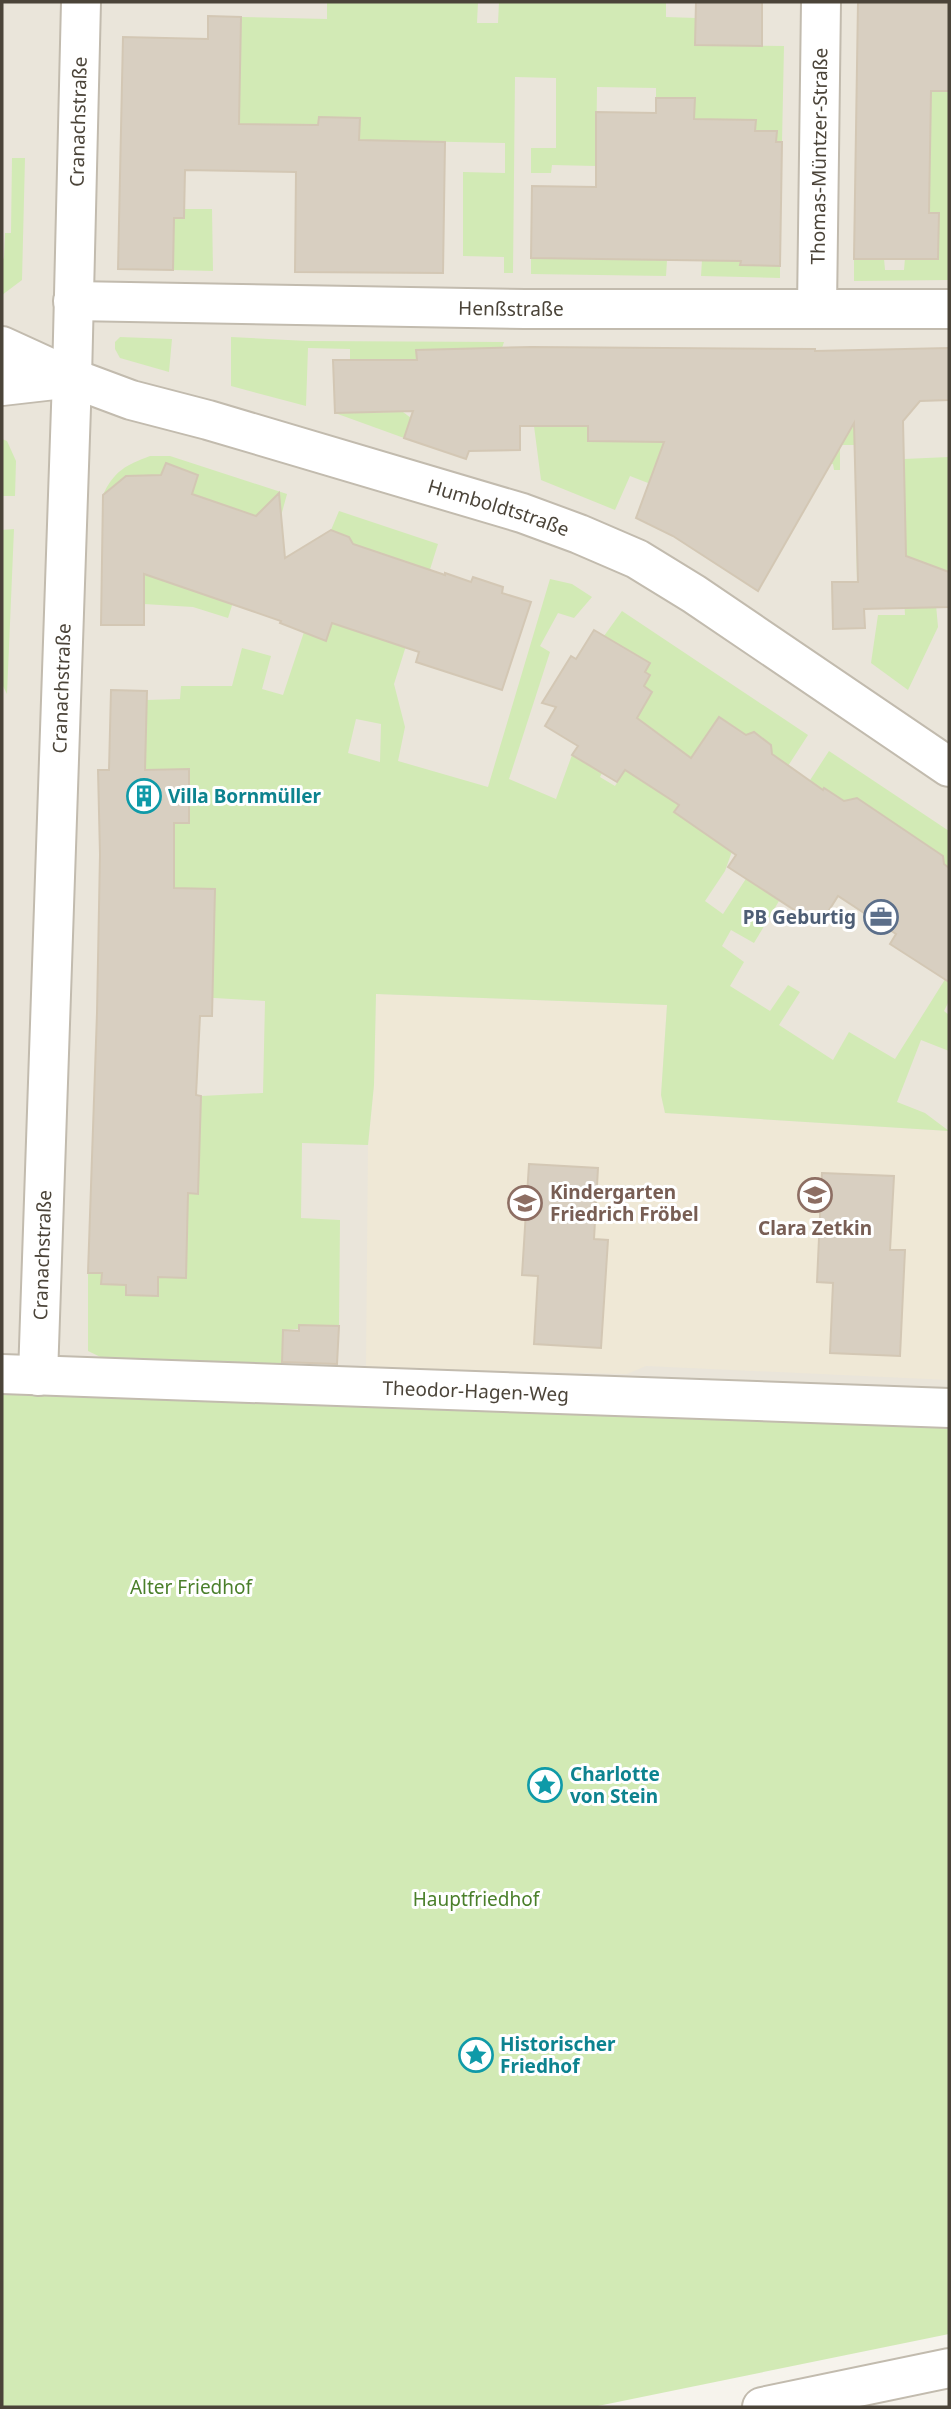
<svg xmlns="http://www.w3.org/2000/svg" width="951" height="2409" font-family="'Noto Sans',sans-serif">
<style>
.residential{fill:#eae5da}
.education{fill:#efe8d6}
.green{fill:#d2eab5;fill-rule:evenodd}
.building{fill:#d8cfc1;stroke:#d3c7b4;stroke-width:2}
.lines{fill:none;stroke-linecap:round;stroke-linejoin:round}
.minor-casing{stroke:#c2bbae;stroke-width:42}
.tertiary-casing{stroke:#c2bbae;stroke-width:42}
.minor{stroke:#fff;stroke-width:38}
.tertiary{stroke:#fff;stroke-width:38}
.labels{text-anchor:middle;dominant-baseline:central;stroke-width:6;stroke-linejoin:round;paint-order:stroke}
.street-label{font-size:19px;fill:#4b4439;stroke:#fff}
.culture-label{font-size:19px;font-weight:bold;fill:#0d838f;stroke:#fff;text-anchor:start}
.service-label{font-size:19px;font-weight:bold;fill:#4e5e75;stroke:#fff;text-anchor:end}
.education-label{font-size:19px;font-weight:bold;fill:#785e54;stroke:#fff;text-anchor:start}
.park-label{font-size:19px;fill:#4a7f2a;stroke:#fff}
</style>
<rect width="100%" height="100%" fill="#f6f3ec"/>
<polygon class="residential" points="2,2 949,2 949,1427 2,1391"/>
<polygon class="education" points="376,994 667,1005 661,1095 665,1113 949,1131 949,1380 646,1366 627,1374 366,1368 368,1145 374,1085"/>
<g class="green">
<polygon points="327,2 478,2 477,23 498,23 499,2 666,2 666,17 696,18 696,45 784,46 782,142 776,142 776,131 755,131 756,121 720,159 656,98 656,88 597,87 596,166 552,165 551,173 531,173 531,148 556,148 556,78 515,77 513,273 504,273 504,257 463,256 463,172 505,173 505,143 359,140 359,118 319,117 318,139 236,137 241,17 327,19"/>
<polygon points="930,91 949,91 949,280 854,281 854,259 884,259 885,270 904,270 905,258 938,258 939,214 929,213"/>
<polygon points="12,158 25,158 22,280 2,295 2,262 4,257 5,233 11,233"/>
<polygon points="184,209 212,209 213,271 173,270 174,218"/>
<polygon points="531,258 667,260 666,276 531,274"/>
<polygon points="702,260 741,261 741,265 780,266 780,278 701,276"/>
<polygon points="120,337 172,339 169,372 120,358 115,349 115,342"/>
<polygon points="231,337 307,341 504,342 502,348 416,350 417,360 350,360 350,349 308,348 306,406 231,386"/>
<polygon points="839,401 885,445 840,445 840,470 834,470 833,464 779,466 675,482 648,483 630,476 615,510 541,480 534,426 588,426 588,441"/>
<polygon points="403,412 411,418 404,438 335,413"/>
<polygon points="2,439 7,441 16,461 15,496 2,496"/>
<path d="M150,456H170L287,494L281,516L263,509L228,618L193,607L144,604L143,562L197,475L167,463L158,481L126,476L103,495C114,471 126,465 150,456Z"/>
<polygon points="949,457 949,569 936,605 938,627 908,690 871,663 878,615 905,615 903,581 857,582 856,523 905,522 904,459"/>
<path d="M339,511L438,544L394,684L405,727L398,761L488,787L550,579L572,584L592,597L574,618L558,613L540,646L550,652L509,779L556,799L572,755L602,773L600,777L615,786L634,754L620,746L652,692L644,686L650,675L645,672L650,663L604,636L622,611L808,735L788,766L772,754L754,733L746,735L719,717L691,758L685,754L665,796L735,843L725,871L705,901L723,914L829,751L949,831V868L944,864L943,856L857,798L844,801L824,788L760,888L779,901L754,943L731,930L722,946L744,962L730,986L770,1011L788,985L800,992L779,1025L833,1060L849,1032L895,1059L949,973V1001L944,1011L949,1015V1051L921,1040L897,1102L925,1113L949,1131L665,1113L661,1095L667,1005L376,994L374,1085L368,1145L302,1143L301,1218L340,1220L339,1326L283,1330L281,1366L115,1364L88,1351V1273H102V1284L126,1285V1295H158V1277L185,1278L187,1236L184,1193H198L199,1168L188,1119H200L201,1096L263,1093L265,1001L132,993L114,887L174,823L189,822V770H110L145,745L147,700L180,699L181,686H232L242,648L271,656L262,689L283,695L304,632L332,623L390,557L353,544L349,537L331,530ZM356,719L381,724L380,762L348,753Z"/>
<polygon points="14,529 7,694 2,684 2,530"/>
<polygon points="2,1391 949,1427 949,2334 593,2407 2,2407"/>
</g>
<g class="building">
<polygon points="696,2 762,2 762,46 695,45"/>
<polygon points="858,2 949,3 949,91 931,91 929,213 939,213 938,259 854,259"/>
<polygon points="208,16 241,17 239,124 318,125 319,117 360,118 359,140 445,142 443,273 295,272 296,172 185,170 184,218 174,218 173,270 118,269 123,37 208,39"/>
<polygon points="656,98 695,98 694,119 756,120 755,131 777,131 776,142 782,142 780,266 740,265 741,261 531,258 532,186 596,187 596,112 656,113"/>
<polygon points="531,347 815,349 815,351 949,348 949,400 920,401 903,421 906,556 949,572 949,607 864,609 865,628 833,629 832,582 858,582 854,423 758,591 673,536 636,518 664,442 588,441 588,426 520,426 520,450 469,451 466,459 404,438 413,411 335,413 333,360 417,360 416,350"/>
<polygon points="166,463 198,475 192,494 256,516 279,493 285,558 331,530 349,537 353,544 445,575 445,573 471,582 473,577 503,587 502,593 531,602 502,690 416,662 419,652 332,623 326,641 280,623 281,621 144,574 144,625 101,625 103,495 126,476 161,475"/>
<polygon points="594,630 650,663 645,672 650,675 644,686 652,692 637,718 691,758 719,717 746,735 754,732 771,745 772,754 823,790 824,788 844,801 857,798 943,856 944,864 949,868 949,982 890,944 896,934 838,896 819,926 728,867 736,855 674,812 679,805 625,770 617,782 572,755 578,746 545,726 556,707 542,703 571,656 576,659"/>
<polygon points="111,690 147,691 145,770 189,769 189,823 174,823 174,888 215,889 212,1016 200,1016 196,1095 201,1096 198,1194 188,1193 186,1278 158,1277 158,1296 126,1295 126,1285 101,1284 102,1273 88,1273 97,1013 100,854 98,770 109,770"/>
<polygon points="529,1164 598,1168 594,1239 608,1240 601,1348 534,1344 538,1276 522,1275"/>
<polygon points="822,1173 894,1176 890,1250 905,1250 900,1356 830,1353 833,1283 817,1282"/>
<polygon points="299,1325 339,1326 337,1364 282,1362 283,1330 299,1331"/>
</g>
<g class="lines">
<g class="minor-casing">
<g id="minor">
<path id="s1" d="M73,301L525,309H949"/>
<path id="s2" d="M817,308L821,2"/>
<polyline points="2,386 72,378"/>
<path id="s3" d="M2,1374L949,1408"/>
<path id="s4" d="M38,1376L72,378L81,2"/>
<polyline points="762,2407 949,2368"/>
</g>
</g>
<g class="tertiary-casing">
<g id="tertiary">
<path id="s5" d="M2,346L72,378L131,400L208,420L522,513L579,534L637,559L694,594L949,767"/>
</g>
</g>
<use href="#minor" class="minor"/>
<use href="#tertiary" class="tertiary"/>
</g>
<defs>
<g id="building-ring" transform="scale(1.75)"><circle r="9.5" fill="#fff" stroke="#0f9aa8" stroke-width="1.5"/><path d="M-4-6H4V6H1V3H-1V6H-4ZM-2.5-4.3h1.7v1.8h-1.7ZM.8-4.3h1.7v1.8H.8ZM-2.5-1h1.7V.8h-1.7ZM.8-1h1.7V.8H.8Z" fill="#0f9aa8"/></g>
<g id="office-ring" transform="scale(1.75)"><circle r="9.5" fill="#fff" stroke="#5c6f8a" stroke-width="1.5"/><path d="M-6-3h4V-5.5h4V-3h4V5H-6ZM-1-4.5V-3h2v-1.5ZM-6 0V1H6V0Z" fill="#5c6f8a"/></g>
<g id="school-ring" transform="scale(1.75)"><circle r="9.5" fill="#fff" stroke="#8d6e63" stroke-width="1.5"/><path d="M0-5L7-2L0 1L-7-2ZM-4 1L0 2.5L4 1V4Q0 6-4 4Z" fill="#8d6e63"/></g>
<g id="sight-ring" transform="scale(1.75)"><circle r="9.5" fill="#fff" stroke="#0f9aa8" stroke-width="1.5"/><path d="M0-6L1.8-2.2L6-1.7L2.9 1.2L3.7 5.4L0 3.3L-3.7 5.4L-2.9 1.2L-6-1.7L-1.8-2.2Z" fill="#0f9aa8"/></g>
</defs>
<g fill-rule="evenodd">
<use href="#building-ring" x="144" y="796"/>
<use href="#office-ring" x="881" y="917"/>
<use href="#school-ring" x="815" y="1195"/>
<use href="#school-ring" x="525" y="1203"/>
<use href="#sight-ring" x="545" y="1785"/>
<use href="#sight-ring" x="476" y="2055"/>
</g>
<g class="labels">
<g class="street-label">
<text stroke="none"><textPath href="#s4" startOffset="1255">Cranachstraße</textPath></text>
<text stroke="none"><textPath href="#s2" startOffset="152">Thomas-Müntzer-Straße</textPath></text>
<text stroke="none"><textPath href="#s1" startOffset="438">Henßstraße</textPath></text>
<text stroke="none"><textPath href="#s5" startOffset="523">Humboldtstraße</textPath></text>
<text stroke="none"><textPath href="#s4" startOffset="688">Cranachstraße</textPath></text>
<text stroke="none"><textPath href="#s4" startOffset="121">Cranachstraße</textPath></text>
<text stroke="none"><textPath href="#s3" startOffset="474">Theodor-Hagen-Weg</textPath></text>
</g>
<g class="culture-label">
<text x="168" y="796">Villa Bornmüller</text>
<text x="570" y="1774">Charlotte<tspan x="570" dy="22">von Stein</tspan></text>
<text x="500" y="2044">Historischer<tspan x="500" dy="22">Friedhof</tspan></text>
</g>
<g class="service-label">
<text x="856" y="917">PB Geburtig</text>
</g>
<g class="education-label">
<text x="550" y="1192">Kindergarten<tspan x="550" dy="22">Friedrich Fröbel</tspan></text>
<text x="815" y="1228" text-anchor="middle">Clara Zetkin</text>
</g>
<g class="park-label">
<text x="191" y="1587">Alter Friedhof</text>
<text x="476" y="1899">Hauptfriedhof</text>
</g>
</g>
<rect width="951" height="2409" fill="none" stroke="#4b4439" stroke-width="7"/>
</svg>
